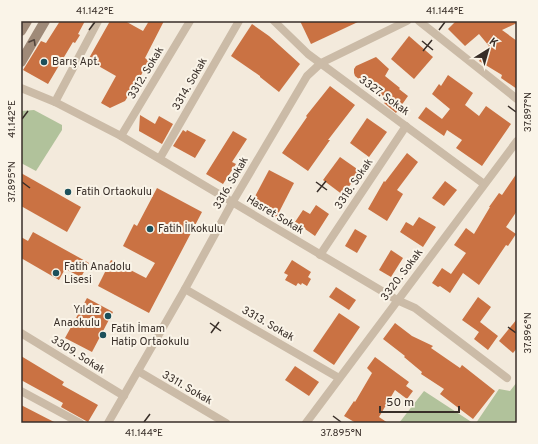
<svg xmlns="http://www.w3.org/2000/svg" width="538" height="444" font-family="Overpass,sans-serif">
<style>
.green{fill:#b1c29b}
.building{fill:#ca7243}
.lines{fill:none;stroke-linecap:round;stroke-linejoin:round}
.minor{stroke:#cbbba7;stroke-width:8}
.secondary{stroke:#9f8a78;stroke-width:10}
.oneway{stroke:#52453c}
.ticks{fill:none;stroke:#382e28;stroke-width:1.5}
.poi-dot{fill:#1c505b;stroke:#faf4e8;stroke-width:1.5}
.labels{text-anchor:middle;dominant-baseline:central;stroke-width:4;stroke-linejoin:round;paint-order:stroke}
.poi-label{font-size:11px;fill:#382e28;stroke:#faf4e8;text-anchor:start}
.street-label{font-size:11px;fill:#382e28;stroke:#faf4e8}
.neatline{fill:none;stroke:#382e28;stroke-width:1.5}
.ticks-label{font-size:10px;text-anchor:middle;fill:#382e28}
</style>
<rect width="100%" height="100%" fill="#f3eadc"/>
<g class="green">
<polygon points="34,110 62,125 62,130 36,171 21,163 21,111"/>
<polygon points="517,382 517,423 476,423 499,389 510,391"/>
<polygon points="424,391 473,423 399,423"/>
</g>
<g class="building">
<polygon points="60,21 85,21 78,34 80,35 75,43 73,42 48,84 23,70 41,41 46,43"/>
<polygon points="110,21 125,21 143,31 149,21 164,21 145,58 149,61 140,77 125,101 110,108 101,103 116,76 88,60"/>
<polygon points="300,21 360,21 311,44"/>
<polygon points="456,21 517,21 517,23 502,30 517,41 517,89 501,78 502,75 479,61 489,46 479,34 465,46 448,29"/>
<polygon points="252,24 269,36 300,64 279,92 260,77 260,76 231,56"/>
<polygon points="409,36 433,57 414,79 391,59"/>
<polygon points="376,57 389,69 385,76 400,88 399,89 408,96 396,113 384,103 386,100 355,76 354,73 354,69 356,66"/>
<polygon points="448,75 473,93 465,105 479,116 486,106 511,124 482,166 456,148 462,140 447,130 444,136 418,118 426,107 442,119 450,109 432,94 439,84 441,86"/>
<polygon points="330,86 355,105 328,140 330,140 308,171 282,153 307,117 306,116"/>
<polygon points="140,115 155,124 159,116 173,124 162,144 139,131"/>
<polygon points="367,118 387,132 369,157 350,143"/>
<polygon points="183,130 186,132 187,130 206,140 195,158 173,146"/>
<polygon points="233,131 247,139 232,162 236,164 223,184 206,174"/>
<polygon points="407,153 418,162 397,190 403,194 387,221 368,209 384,181 385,182"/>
<polygon points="340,157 360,171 343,195 323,180"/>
<polygon points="269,170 294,183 276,218 251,204"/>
<polygon points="21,173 81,207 67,232 21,206"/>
<polygon points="517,173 517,211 506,227 516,234 508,246 506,245 479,285 463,273 450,293 440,286 438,287 432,283 442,268 451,274 466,253 454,245 466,228 474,234 490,207 489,207 499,193 502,195"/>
<polygon points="445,181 457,190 444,206 432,198"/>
<polygon points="157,188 202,212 149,313 98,286 111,260 146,278 155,263 123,246 134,224 137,226"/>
<polygon points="316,205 329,214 315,236 295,222 303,210 310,214"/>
<polygon points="419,217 436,227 423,247 400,232 406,222 413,226"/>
<polygon points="355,229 367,236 357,253 345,246"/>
<polygon points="33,232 89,263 81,277 65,269 59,280 21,258 21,237 28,241"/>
<polygon points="391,250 403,258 391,277 379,270"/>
<polygon points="292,260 311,272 308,277 311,279 307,286 302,283 301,285 298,283 296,286 285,280 288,275 284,273"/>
<polygon points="336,287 356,300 349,310 329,297"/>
<polygon points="478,297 491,307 480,322 498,336 488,350 474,339 479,332 462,320"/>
<polygon points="87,298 113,312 92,352 65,338"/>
<polygon points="339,313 360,327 334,365 313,351"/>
<polygon points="517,319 517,348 513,353 499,341"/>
<polygon points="395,323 412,336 433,346 431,348 460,368 462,365 495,391 473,419 440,394 444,389 421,374 422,372 404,357 405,356 383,339"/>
<polygon points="21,356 64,382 62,385 98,405 88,422 61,407 63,403 21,380"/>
<polygon points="375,357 409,382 406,386 413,391 407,399 395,390 379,417 388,423 356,423 344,416 354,401 355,402 372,373 367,368"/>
<polygon points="295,366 319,382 309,396 285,380"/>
<polygon points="21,405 56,423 21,423"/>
</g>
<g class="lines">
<g class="minor">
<polyline points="274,21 308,54 484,184"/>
<polyline points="419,21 517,99"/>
<polyline points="21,88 55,102 121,136 397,300 415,308 507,378"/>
<polyline points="55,102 98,21"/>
<polyline points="121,136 190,21"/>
<polyline points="160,158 239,21"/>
<polyline points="320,255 406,126"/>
<polyline points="185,289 339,378"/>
<polyline points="21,333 124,396"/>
<polyline points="138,371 226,423"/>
<polyline points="21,391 80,423"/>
<polyline points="108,423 185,289 232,203 307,76 321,63 407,21"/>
<polyline points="306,423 517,141"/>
</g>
<g class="secondary">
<polyline points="21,31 27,21"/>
<polyline points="21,62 45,21"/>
</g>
</g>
<defs><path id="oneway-chevron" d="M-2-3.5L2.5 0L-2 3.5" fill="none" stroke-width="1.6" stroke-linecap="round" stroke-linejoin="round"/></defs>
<use class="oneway" href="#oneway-chevron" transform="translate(33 42) rotate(-60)"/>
<path class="ticks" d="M89,30L95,22M439,30L445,22M422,41L433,50M423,51L432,40M508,106L516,112M22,119L28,111M22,182L30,188M316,182L327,190M317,192L326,181M210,323L221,331M508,327L516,333M211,333L219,322M333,416L341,422M144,422L150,414"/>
<g class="poi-dot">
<circle cx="44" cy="62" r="4"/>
<circle cx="68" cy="192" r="4"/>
<circle cx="150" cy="229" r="4"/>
<circle cx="56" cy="273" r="4"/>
<circle cx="108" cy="316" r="4"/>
<circle cx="103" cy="335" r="4"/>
</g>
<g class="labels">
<g class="poi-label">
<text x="52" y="62">Barış Apt.</text>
<text x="76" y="192">Fatih Ortaokulu</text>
<text x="158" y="229">Fatih İlkokulu</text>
<text x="64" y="267">Fatih Anadolu<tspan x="64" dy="13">Lisesi</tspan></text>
<text x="100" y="310" text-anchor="end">Yıldız<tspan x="100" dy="13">Anaokulu</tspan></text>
<text x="111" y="329">Fatih İmam<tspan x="111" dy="13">Hatip Ortaokulu</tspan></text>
</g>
<g class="street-label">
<text transform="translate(146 73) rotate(-59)">3312. Sokak</text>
<text transform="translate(190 84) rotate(-60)">3314. Sokak</text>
<text transform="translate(384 96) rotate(36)">3327. Sokak</text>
<text transform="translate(231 183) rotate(-60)">3316. Sokak</text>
<text transform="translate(354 184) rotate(-56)">3318. Sokak</text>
<text transform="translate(275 215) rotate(31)">Hasret Sokak</text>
<text transform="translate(402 275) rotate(-53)">3320. Sokak</text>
<text transform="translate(268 324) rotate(30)">3313. Sokak</text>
<text transform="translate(78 355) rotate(32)">3309. Sokak</text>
<text transform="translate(187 388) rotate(30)">3311. Sokak</text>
</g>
</g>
<rect width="538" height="444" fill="none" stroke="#faf4e8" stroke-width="44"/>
<g transform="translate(488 50) rotate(37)" stroke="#faf4e8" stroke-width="3" paint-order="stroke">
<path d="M0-3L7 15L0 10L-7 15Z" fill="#382e28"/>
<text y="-6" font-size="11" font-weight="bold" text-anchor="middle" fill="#382e28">K</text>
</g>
<path d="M380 406v6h79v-6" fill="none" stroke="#382e28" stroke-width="2"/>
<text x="386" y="406" font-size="12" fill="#382e28" stroke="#faf4e8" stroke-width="3" paint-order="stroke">50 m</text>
<rect x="22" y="22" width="494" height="400" class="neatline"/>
<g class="ticks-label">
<text x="95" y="14">41.142°E</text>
<text x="445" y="14">41.144°E</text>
<text transform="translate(527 112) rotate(-90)" y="4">37.897°N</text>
<text transform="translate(11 119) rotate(-90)" y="4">41.142°E</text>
<text transform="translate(11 182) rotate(-90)" y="4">37.895°N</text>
<text transform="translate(527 333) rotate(-90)" y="4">37.896°N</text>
<text x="144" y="436">41.144°E</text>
<text x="341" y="436">37.895°N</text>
</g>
</svg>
